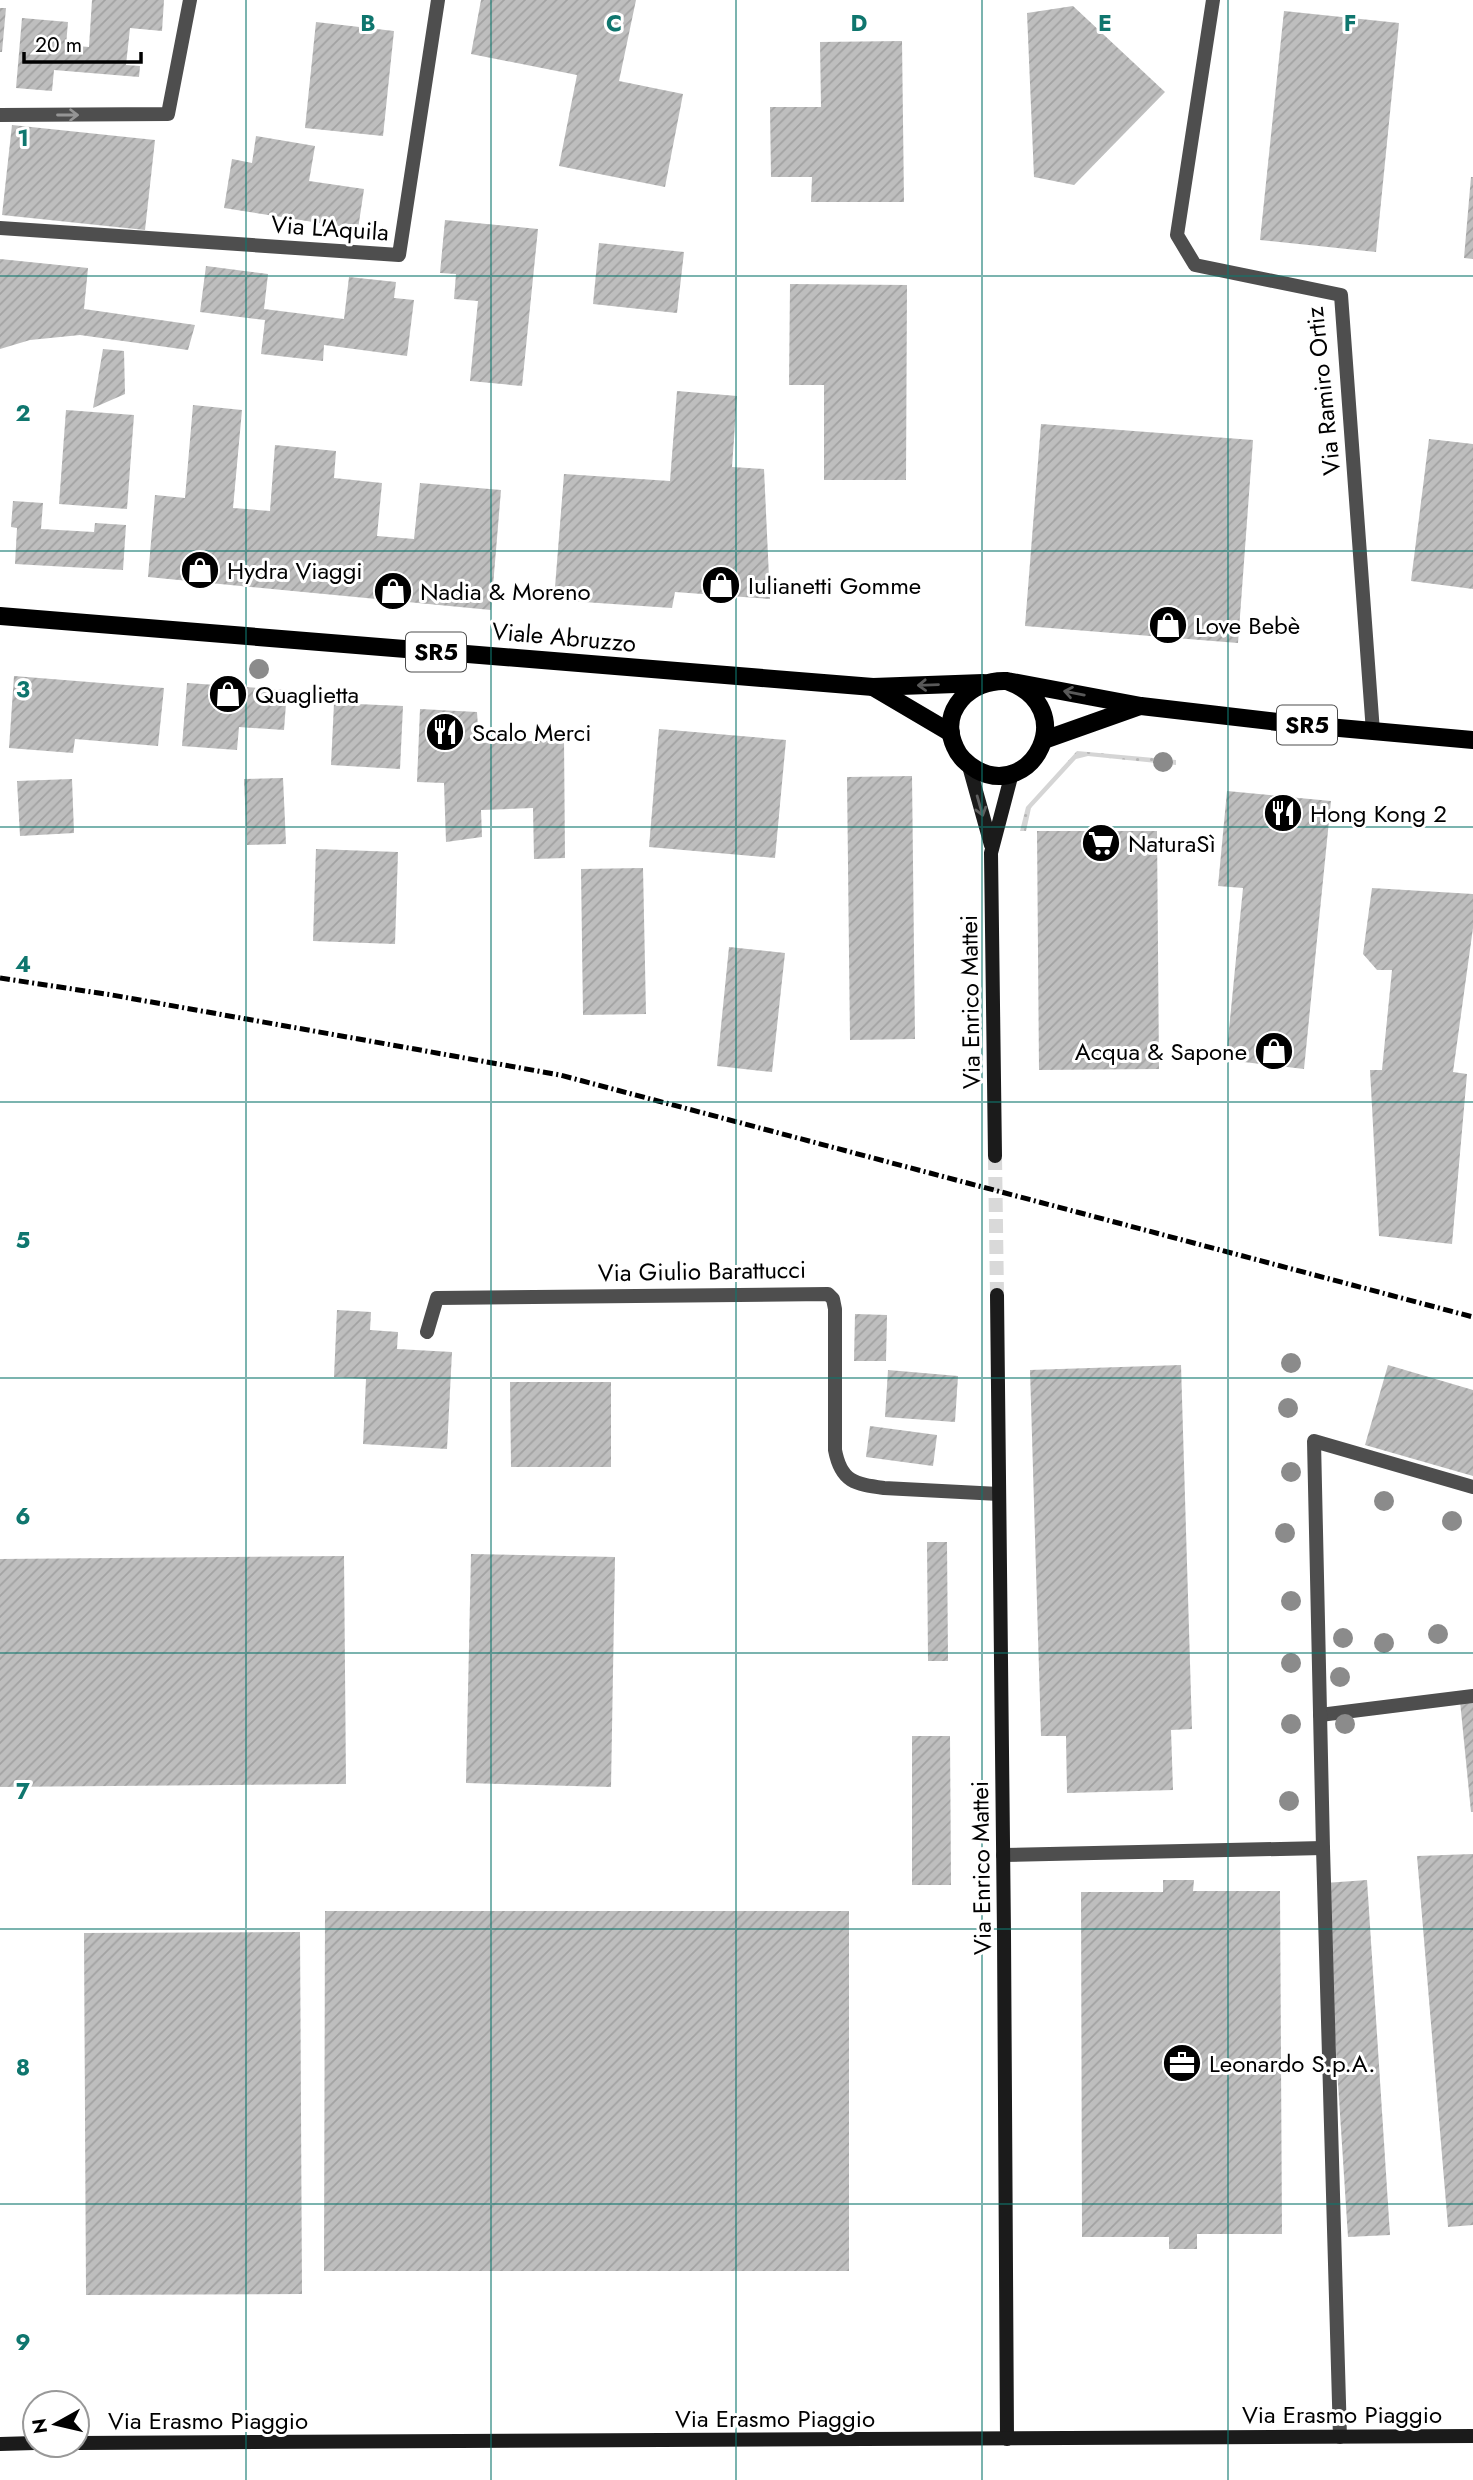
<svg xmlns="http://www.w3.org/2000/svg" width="1473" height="2480" font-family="Jost,sans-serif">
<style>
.grass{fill:url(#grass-dots)}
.building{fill:url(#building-hatch)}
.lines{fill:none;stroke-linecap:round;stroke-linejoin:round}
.secondary-tunnel{stroke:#d9d9d9;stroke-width:14;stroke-dasharray:14 7;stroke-linecap:butt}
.lane{stroke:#4e4e4e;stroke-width:14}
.street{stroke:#4e4e4e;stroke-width:14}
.secondary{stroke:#1b1b1b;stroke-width:14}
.primary{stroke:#000;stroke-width:18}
.rail{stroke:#000;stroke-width:5;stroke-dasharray:10 3.5 2 3.5;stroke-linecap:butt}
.tree{fill:#8b8b8b}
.oneway{stroke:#959595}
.oneway2{stroke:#595959}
.oneway3{stroke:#5f5f5f}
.grid{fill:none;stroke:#0f766e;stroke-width:2;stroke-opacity:0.55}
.labels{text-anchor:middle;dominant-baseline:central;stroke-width:6;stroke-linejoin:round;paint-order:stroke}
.shield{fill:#fff;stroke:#4c4c4c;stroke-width:2}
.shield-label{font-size:23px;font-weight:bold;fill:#000}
.street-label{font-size:24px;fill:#000;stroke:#fff}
.poi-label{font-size:24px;fill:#000;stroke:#fff;text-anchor:start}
.grid-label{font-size:23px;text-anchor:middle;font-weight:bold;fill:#0f766e;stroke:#fff;stroke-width:6;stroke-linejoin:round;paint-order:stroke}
</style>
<defs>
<pattern id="grass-dots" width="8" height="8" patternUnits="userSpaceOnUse" patternTransform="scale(1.75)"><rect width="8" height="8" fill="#d5d5d5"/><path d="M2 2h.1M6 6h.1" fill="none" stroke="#b5b5b5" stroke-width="1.8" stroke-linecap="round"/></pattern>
<pattern id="building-hatch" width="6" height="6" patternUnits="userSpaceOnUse" patternTransform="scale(1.75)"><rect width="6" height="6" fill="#bebebe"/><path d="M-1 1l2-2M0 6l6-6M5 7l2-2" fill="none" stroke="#a2a2a2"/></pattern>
</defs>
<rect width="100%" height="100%" fill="#fff"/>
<polygon class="grass" points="1077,751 1176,760 1176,765 1088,756 1076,759 1031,808 1026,831 1020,831 1026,807"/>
<g class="building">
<polygon points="92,0 164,0 162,31 130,28 126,65 140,66 139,77 54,70 52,91 16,88 22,18 68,22 66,45 89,47"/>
<polygon points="481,0 636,0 619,81 683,94 665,187 559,166 577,75 471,54"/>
<polygon points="1073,6 1165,92 1074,185 1034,177 1027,13"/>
<polygon points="0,8 6,8 2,52 0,52"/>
<polygon points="1284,11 1399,23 1376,252 1260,240"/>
<polygon points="316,22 394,31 383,136 305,128"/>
<polygon points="902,41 904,202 811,202 812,177 771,177 770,107 821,107 820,42"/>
<polygon points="12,125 155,140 145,230 2,215"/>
<polygon points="256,136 315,146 309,181 364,189 358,229 224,208 232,159 252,163"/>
<polygon points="1471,177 1473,177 1473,259 1464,258"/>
<polygon points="445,220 538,229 522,386 470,381 478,301 454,299 456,274 440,273"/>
<polygon points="599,243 684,252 677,313 593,304"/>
<polygon points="0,259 88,268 84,309 195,325 188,350 80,335 30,340 0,349"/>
<polygon points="206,266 268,274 264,309 344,319 349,277 396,282 394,298 414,300 407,356 324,345 323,361 261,354 265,320 200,312"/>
<polygon points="790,284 907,285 906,480 824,480 824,385 789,385"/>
<polygon points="103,349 124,351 125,394 93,408"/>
<polygon points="677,391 737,396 732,467 764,469 770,599 675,592 672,608 554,600 564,474 670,481"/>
<polygon points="193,405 242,410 233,508 270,511 275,445 336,451 334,478 382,483 377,536 414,539 420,483 501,490 491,610 148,577 155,495 185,498"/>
<polygon points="66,410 134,415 127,509 59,504"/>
<polygon points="1041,424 1253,440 1238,643 1025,626"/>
<polygon points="1429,439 1473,444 1473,589 1411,581"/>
<polygon points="13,501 43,503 41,529 94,532 95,523 126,525 123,570 15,564 17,528 11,527"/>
<polygon points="14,676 164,688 158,746 75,739 73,753 9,748"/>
<polygon points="187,683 287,690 284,730 239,727 237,750 182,746"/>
<polygon points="334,703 403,706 400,769 331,765"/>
<polygon points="420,709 477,712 479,743 564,740 565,858 534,859 533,808 481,810 482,837 446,842 444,783 417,782"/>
<polygon points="659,729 786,740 775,858 649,847"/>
<polygon points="912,776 915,1039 850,1040 847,777"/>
<polygon points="283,778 286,844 247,845 244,779"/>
<polygon points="72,779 74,833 20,836 17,781"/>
<polygon points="1227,791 1331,801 1304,1069 1226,1060 1243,888 1218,886"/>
<polygon points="1037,831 1157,831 1159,1069 1039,1070"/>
<polygon points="316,849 398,852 395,944 313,941"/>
<polygon points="643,868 646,1014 583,1015 581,869"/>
<polygon points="1372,888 1473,894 1473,928 1453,1072 1467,1074 1452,1244 1379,1236 1370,1070 1382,1070 1392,970 1377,970 1363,954"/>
<polygon points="729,947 785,953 772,1072 717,1066"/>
<polygon points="337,1310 371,1312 370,1330 398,1332 397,1349 452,1352 447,1449 363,1444 366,1379 334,1377"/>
<polygon points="855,1314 887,1315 886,1361 854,1361"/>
<polygon points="1181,1365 1192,1729 1171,1730 1173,1790 1067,1793 1066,1736 1041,1736 1030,1370"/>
<polygon points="1388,1365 1473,1390 1473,1476 1365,1445"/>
<polygon points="888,1370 958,1376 955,1422 885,1417"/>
<polygon points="510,1382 611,1382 611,1467 511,1467"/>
<polygon points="870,1426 937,1435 933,1466 866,1457"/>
<polygon points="927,1542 947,1542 948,1661 928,1661"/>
<polygon points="471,1554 615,1557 611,1787 466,1783"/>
<polygon points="344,1556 346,1784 0,1787 0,1559"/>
<polygon points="1473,1699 1473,1812 1471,1812 1460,1701"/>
<polygon points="912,1736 950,1736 951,1885 912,1885"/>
<polygon points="1473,1854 1473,2225 1448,2227 1417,1856"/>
<polygon points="1163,1880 1194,1880 1193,1891 1280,1891 1282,2234 1197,2234 1197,2249 1169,2249 1169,2237 1082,2237 1081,1892 1163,1892"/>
<polygon points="1367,1880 1390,2235 1348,2237 1325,1883"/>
<polygon points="325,1911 849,1911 849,2271 324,2271"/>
<polygon points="300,1932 302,2294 86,2295 84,1933"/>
</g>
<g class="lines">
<polyline class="secondary-tunnel" points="995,1156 997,1295"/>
<g class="lane">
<polyline points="1320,1715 1473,1696"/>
<polyline points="1003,1855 1323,1848"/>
<polyline points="1340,2437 1323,1848 1314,1441 1473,1487"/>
</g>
<g class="street">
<polyline points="1213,0 1177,235 1195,265 1341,295 1373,732"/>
<polyline points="0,115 168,114 190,0"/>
<polyline points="0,228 399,255 438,0"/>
<path d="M427,1332L437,1298L828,1294L833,1299L835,1309V1450C841,1482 855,1484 884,1488L999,1494"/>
</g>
<g class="secondary">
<polyline points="969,766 991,845"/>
<polyline points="995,1156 991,853 1012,773"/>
<polyline points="997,1295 1004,1934 1007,2439"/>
<polyline points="77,2443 1473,2436"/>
<polyline points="0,2444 35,2443"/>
</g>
<g class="primary">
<polyline points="0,616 873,687 983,683"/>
<path d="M1007,681C1082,708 1032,800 977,770C967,764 959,757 955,747C938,710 971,679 1007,681L1141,706L1295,724L1473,740"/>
<polyline points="873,687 951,733"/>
<polyline points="1044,740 1140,706"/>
</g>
<polyline class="rail" points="0,978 112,995 560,1075 1473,1317"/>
</g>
<g class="tree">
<circle cx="259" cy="669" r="10"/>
<circle cx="1163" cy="762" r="10"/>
<circle cx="1291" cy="1363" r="10"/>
<circle cx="1288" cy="1408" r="10"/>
<circle cx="1291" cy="1472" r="10"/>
<circle cx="1384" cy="1501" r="10"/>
<circle cx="1452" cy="1521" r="10"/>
<circle cx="1285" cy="1533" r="10"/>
<circle cx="1291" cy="1601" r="10"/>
<circle cx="1438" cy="1634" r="10"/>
<circle cx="1343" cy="1638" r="10"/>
<circle cx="1384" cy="1643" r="10"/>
<circle cx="1291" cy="1663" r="10"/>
<circle cx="1340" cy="1677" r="10"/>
<circle cx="1291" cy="1724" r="10"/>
<circle cx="1345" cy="1724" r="10"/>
<circle cx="1289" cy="1801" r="10"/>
</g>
<defs><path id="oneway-shaft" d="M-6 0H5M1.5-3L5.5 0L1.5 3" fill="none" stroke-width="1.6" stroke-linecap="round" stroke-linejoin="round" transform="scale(1.75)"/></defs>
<use class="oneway" href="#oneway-shaft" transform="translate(68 115)"/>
<g class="oneway2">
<use href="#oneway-shaft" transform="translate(928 685) rotate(178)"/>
<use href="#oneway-shaft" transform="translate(1074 693) rotate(-169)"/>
</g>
<use class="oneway3" href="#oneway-shaft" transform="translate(980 806) rotate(74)"/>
<path class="grid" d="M246,0V2480M491,0V2480M736,0V2480M982,0V2480M1228,0V2480M0,276H1473M0,551H1473M0,827H1473M0,1102H1473M0,1378H1473M0,1653H1473M0,1929H1473M0,2204H1473"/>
<defs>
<g id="shop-disc" transform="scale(2.0125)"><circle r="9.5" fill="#000" stroke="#fff"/><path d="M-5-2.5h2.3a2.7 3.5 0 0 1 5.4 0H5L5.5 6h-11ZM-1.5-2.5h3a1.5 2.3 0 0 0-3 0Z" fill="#fff"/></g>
<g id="restaurant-disc" transform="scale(2.0125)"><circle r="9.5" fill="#000" stroke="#fff"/><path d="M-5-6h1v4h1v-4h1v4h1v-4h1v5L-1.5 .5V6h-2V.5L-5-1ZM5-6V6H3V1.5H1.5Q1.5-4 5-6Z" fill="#fff"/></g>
<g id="supermarket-disc" transform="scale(2.0125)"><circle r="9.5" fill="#000" stroke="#fff"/><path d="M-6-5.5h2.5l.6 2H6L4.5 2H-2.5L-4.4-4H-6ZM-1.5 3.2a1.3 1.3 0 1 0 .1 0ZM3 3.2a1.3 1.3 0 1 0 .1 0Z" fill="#fff"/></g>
<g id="office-disc" transform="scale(2.0125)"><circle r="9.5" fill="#000" stroke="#fff"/><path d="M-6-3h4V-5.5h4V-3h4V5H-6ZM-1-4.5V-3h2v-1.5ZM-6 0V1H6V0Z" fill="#fff"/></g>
</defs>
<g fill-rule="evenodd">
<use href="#shop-disc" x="200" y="570"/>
<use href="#shop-disc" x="721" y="585"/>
<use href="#shop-disc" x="393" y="591"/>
<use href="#shop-disc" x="1168" y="625"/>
<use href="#shop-disc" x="228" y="694"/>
<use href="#restaurant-disc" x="445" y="732"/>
<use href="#restaurant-disc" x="1283" y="813"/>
<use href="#supermarket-disc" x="1101" y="843"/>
<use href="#shop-disc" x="1274" y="1051"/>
<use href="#office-disc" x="1182" y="2063"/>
</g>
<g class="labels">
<g class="shield">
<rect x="406" y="632.5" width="60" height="39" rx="5"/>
<rect x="1277" y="705.5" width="60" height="39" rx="5"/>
</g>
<g class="shield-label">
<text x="436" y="652">SR5</text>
<text x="1307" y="725">SR5</text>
</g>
<g class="street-label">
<text transform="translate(330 228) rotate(4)">Via L'Aquila</text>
<text transform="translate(1323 391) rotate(-96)">Via Ramiro Ortiz</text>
<text transform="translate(564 637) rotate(5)">Viale Abruzzo</text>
<text transform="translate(970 1002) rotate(-91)">Via Enrico Mattei</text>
<text transform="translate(702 1271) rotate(-1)">Via Giulio Barattucci</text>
<text transform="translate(981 1868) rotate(-91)">Via Enrico Mattei</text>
<text x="1342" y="2414">Via Erasmo Piaggio</text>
<text x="775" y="2418">Via Erasmo Piaggio</text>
<text x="208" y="2420">Via Erasmo Piaggio</text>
</g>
<g class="poi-label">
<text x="227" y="570">Hydra Viaggi</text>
<text x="748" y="585">Iulianetti Gomme</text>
<text x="420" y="591">Nadia &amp; Moreno</text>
<text x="1195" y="625">Love Bebè</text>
<text x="255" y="694">Quaglietta</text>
<text x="472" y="732">Scalo Merci</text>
<text x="1310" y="813">Hong Kong 2</text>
<text x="1128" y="843">NaturaSì</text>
<text x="1247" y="1051" text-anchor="end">Acqua &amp; Sapone</text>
<text x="1209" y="2063">Leonardo S.p.A.</text>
</g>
</g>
<g class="grid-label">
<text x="368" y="31">B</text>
<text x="614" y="31">C</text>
<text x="859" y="31">D</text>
<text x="1105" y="31">E</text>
<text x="1350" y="31">F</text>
<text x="23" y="146">1</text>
<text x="23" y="421">2</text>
<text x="23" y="697">3</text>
<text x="23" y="972">4</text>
<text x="23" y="1248">5</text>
<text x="23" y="1524">6</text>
<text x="23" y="1799">7</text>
<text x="23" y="2075">8</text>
<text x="23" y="2350">9</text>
</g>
<g transform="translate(56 2424) rotate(262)"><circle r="33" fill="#ffffff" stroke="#999999" stroke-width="2"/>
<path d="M0-5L12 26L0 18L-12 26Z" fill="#000000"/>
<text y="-10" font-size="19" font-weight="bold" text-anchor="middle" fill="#000000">N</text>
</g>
<path d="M24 52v10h117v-10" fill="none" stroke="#000000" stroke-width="3.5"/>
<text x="35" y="52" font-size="21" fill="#000000" stroke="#ffffff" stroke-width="5" paint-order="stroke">20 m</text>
</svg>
